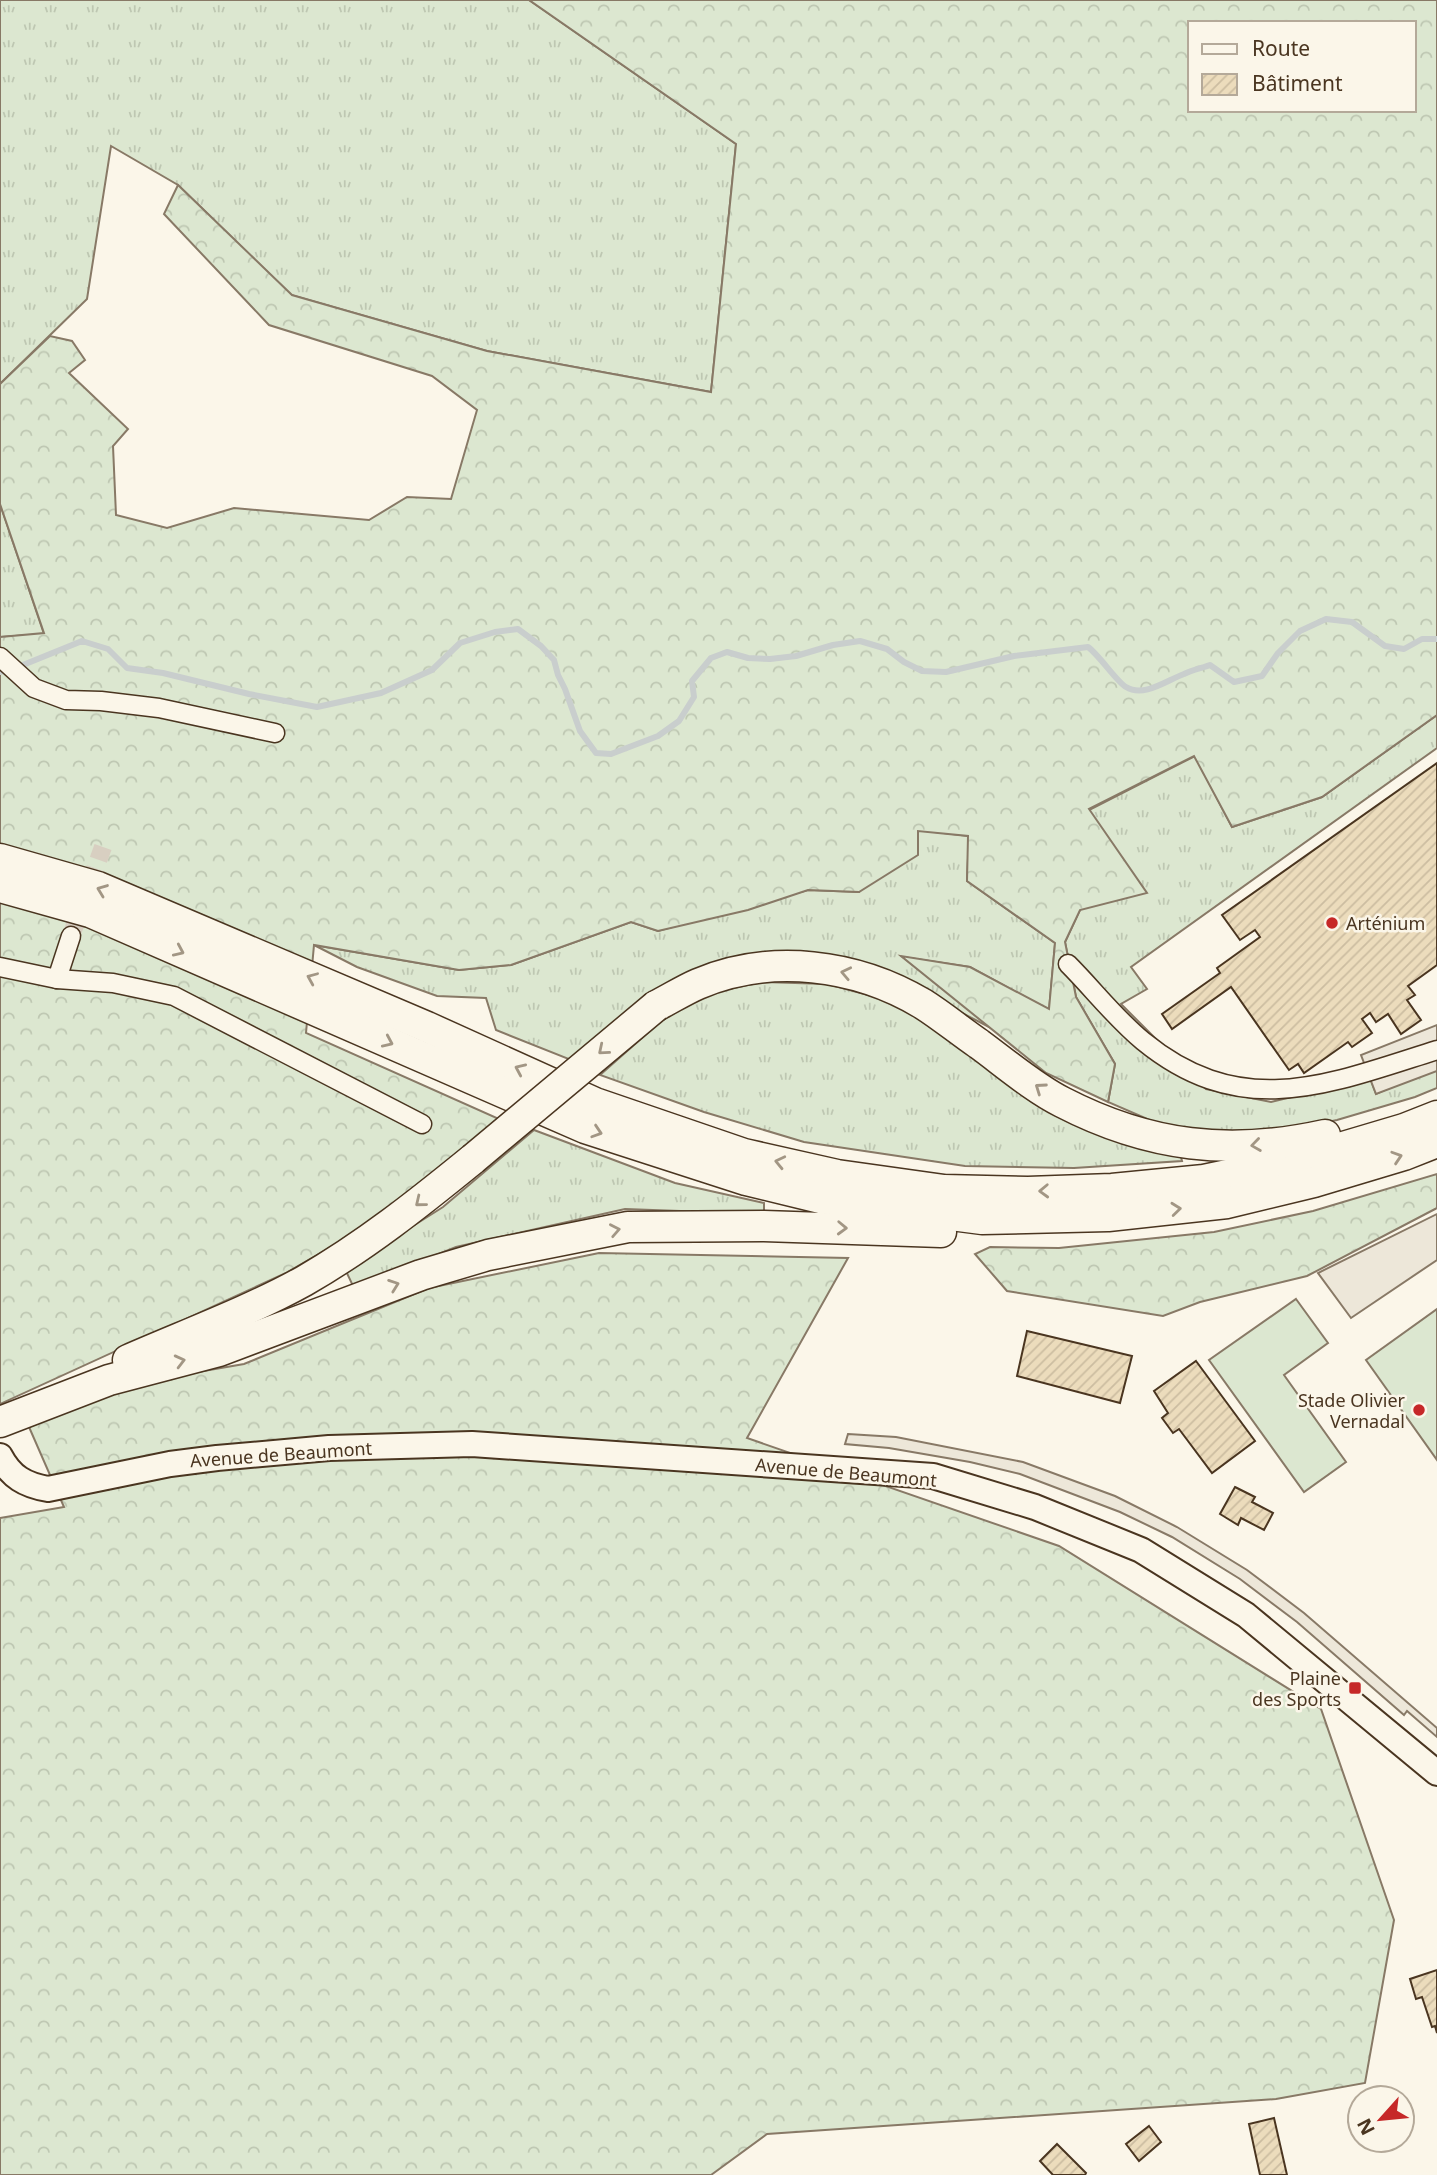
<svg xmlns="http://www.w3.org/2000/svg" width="1437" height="2175" font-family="'Noto Sans',sans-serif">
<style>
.grass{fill:url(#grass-tufts);stroke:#887966;stroke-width:2}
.forest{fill:url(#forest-crowns);stroke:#887966;stroke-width:2;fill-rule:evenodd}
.pitch{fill:#dce7d0;stroke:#887966;stroke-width:2}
.parking{fill:#ede7d9;stroke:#887966;stroke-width:2}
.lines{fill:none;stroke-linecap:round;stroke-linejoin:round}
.stream{stroke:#c9cecd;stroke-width:6}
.building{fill:url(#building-hatch);stroke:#4a3520;stroke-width:2}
.minor-tunnel{stroke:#d8cfc1;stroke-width:18;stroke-dasharray:18 9;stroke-linecap:butt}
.minor-casing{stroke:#4a3520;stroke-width:21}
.secondary-casing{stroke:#4a3520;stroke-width:28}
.trunk-casing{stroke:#4a3520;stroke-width:33}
.minor{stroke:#fbf6e9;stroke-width:18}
.secondary{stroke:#fbf6e9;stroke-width:24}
.trunk{stroke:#fbf6e9;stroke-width:30}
.trunk-bridge-casing{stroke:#4a3520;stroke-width:33;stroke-linecap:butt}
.trunk-bridge{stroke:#fbf6e9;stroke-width:30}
.oneway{stroke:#a29684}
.poi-dot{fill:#c62828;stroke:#fbf6e9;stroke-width:2.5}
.labels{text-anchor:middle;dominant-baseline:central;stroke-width:5;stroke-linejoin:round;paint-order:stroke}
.poi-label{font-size:18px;fill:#4a3520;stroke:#fbf6e9;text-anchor:end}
.street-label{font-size:18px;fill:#4a3520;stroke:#fbf6e9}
</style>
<defs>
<pattern id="grass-tufts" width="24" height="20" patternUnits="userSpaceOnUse" patternTransform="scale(1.75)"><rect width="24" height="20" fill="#dce7d0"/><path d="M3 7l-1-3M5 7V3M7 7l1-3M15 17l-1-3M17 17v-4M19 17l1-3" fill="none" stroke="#bec7b2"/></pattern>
<pattern id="forest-crowns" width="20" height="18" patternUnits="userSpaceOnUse" patternTransform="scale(1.75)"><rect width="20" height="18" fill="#dce7d0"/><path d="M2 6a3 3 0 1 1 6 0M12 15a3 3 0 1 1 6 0" fill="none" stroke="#bec7b2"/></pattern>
<pattern id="building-hatch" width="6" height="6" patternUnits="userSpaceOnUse" patternTransform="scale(1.75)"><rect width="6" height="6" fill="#ecdcbc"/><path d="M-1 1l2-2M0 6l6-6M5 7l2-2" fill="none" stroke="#ccbda1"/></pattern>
</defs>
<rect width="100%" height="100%" fill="#fbf6e9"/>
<g class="grass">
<polygon points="0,0 529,0 736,144 711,392 487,351 291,295 178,185 111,146 87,299 0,384"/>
<polygon points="0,504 44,634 0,637"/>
<polygon points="1437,715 1437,748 1131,967 1147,989 1121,1004 1206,1089 1271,1102 1370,1078 1376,1094 1437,1067 1437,1088 1415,1097 1337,1120 1256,1137 1168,1128 1108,1102 1115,1064 1076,997 1065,942 1080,910 1089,810 1195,756 1232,827 1322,797"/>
<polygon points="918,830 969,836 967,881 1055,943 1049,1010 970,967 903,957 993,1029 881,971 743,959 571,1060 496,1030 486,998 437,996 357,967 314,945 459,970 511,965 631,922 658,931 808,890 859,892"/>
<polygon points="763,982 827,984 883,999 1180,1153 1182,1161 1074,1168 965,1166 804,1142 704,1112 600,1075 660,1022 704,994"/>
<polygon points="534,1130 675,1183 764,1203 764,1214 625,1209 456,1247 354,1288 345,1269 443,1207"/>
</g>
<g class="forest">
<path d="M529,0H1437V715L1322,797L1232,827L1194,756L1089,809L1147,893L1080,910L1065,942L1076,997L1115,1064L1108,1102L1046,1073L901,956L970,967L1049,1009L1055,943L967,881L968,836L918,831V855L859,892L808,890L748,910L658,931L631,922L511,965L459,970L314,945L306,1033L499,1119L388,1214L286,1273L0,1404V637L44,633L0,504V384L50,336L72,341L85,360L69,373L128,429L113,446L116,515L167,528L234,508L369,520L407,497L451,499L477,410L432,376L269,325L164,214L178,185L292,295L487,351L711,392L736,144ZM1190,23H1414V110H1190Z"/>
<polygon points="1437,1174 1437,1208 1307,1276 1200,1302 1163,1316 1007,1291 975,1254 990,1247 1059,1248 1214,1232 1313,1211"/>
<polygon points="599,1253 848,1258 747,1438 1059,1546 1321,1709 1394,1920 1365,2083 1276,2099 767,2134 711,2175 0,2175 0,1518 64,1507 29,1427 134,1383 244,1364 429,1288"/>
</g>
<g class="pitch">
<polygon points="1296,1299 1328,1343 1284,1375 1346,1462 1304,1492 1209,1360"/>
<polygon points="1437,1309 1437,1460 1366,1360"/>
</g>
<g class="parking">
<polygon points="1437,1025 1437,1071 1376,1094 1361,1055"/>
<polygon points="1437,1214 1437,1260 1351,1318 1318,1273"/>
<polygon points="848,1434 896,1437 1023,1462 1115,1496 1177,1527 1247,1570 1304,1613 1437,1728 1437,1737 1407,1711 1404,1715 1297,1622 1240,1579 1172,1537 1120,1512 1020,1474 970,1462 889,1448 845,1444"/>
</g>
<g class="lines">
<path class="stream" d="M0,672L18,667L82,641L108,649L127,668L163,673L249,694L317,707L381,693L432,670L460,643L495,632L518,629L541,646L554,660L558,675L565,689L580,731L596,753L611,754L658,736L679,721L694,697L692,681L711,658L727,652L748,658L770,659L796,656L833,645L860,641L887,649L904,662L922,671L946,672L1014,656L1088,647C1100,656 1117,682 1126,687C1144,698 1167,680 1184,674C1192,670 1202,668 1210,665L1234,682L1262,676L1278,653L1300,631L1326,619L1352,622L1385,646L1404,649L1422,639H1437"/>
</g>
<g class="building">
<polygon points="1437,763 1437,965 1408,986 1415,995 1407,1000 1421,1020 1401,1034 1388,1014 1376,1022 1370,1013 1362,1019 1372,1033 1352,1047 1348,1042 1304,1073 1298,1064 1289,1070 1231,987 1172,1029 1162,1014 1220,973 1217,968 1260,937 1255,930 1240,940 1222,915"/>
<polygon points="1027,1331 1132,1356 1120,1403 1017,1376"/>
<polygon points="1196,1361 1255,1441 1212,1473 1179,1429 1173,1433 1162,1418 1168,1413 1154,1391"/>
<polygon points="1235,1487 1255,1497 1252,1502 1273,1513 1264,1530 1241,1518 1238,1525 1220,1514"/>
<polygon points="1437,1970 1437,2033 1435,2026 1432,2027 1422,1997 1416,1999 1410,1979"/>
<polygon points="1274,2118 1287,2175 1260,2175 1249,2124"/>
<polygon points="1149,2126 1161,2142 1139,2161 1126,2144"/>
<polygon points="1057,2144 1086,2173 1085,2175 1053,2175 1040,2161"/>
</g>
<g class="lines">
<polyline class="minor-tunnel" points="71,936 103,847"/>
<g class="minor-casing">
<g id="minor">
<polyline points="0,657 34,688 66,700 101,701 159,708 275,733"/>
<path d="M1068,964C1093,989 1116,1019 1143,1041C1242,1122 1329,1084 1437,1050"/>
<polyline points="0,967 57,979 113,983 174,996 422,1124"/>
<polyline points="57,979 71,936"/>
</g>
</g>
<g class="secondary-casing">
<path id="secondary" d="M0,1456C11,1477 25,1485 48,1489L170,1464L217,1458L329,1448L472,1444L933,1476L1035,1507L1141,1550L1246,1615L1437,1773"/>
</g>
<g class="trunk-casing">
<g id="trunk">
<polyline points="0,859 98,887 427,1027 595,1103 744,1154 837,1175 944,1190 1028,1192 1112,1189 1204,1180 1303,1159 1404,1129 1437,1116"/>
<polyline points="0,887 90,912 585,1128 746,1180 820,1198 982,1219 1108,1216 1227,1203 1314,1182 1404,1155 1437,1142"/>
<path d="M656,1006C670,999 684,990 698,984C771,953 856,964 923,1004C942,1016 960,1031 979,1044C1005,1063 1034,1088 1062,1102C1149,1147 1230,1156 1325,1135"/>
<path d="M128,1360C185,1335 250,1311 304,1281C365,1246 419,1203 473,1159"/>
<polyline points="0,1422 109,1380 219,1351 421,1275 488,1255 628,1227 764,1226 941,1232"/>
</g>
</g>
<use href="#minor" class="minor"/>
<use href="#secondary" class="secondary"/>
<use href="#trunk" class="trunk"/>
<g class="trunk-bridge-casing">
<polyline id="trunk-bridge" points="473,1159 656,1006"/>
</g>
<use href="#trunk-bridge" class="trunk-bridge"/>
</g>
<defs><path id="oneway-chevron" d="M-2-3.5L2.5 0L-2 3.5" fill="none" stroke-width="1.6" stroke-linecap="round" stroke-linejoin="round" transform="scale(1.75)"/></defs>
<g class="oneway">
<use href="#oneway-chevron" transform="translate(102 890) rotate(-159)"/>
<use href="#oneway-chevron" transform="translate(179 951) rotate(24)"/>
<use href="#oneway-chevron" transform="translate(846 973) rotate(-168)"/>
<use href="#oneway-chevron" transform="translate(312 978) rotate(-157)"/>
<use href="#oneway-chevron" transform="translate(388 1042) rotate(24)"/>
<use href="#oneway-chevron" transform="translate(603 1050) rotate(140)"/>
<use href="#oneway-chevron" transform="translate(520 1069) rotate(-156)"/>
<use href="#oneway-chevron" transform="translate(1040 1088) rotate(-145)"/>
<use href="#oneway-chevron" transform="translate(597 1132) rotate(18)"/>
<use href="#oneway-chevron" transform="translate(1256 1145) rotate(172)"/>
<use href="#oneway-chevron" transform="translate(1397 1157) rotate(-18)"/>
<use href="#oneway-chevron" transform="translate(780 1162) rotate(-167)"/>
<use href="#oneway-chevron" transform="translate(1044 1191) rotate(178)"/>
<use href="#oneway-chevron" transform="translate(420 1202) rotate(141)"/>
<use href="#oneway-chevron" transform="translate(1176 1209) rotate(-6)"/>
<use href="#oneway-chevron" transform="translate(842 1228) rotate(2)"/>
<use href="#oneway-chevron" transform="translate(615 1230) rotate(-11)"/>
<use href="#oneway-chevron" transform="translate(394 1285) rotate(-20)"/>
<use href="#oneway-chevron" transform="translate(180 1361) rotate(-14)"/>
</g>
<g class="poi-dot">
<circle cx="1332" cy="923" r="7"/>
<circle cx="1419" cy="1410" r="7"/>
<rect x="1348" y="1681" width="14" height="14" rx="3.5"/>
</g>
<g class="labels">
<g class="poi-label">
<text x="1346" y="923" text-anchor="start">Arténium</text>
<text x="1405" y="1400">Stade Olivier<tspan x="1405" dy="21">Vernadal</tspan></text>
<text x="1341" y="1678">Plaine<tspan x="1341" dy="21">des Sports</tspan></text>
</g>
<g class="street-label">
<text transform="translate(281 1454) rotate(-4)">Avenue de Beaumont</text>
<text transform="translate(846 1472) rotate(5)">Avenue de Beaumont</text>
</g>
</g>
<rect x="1188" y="21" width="228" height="91" fill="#fbf6e9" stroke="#b4a999" stroke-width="2"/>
<rect x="1202" y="44" width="35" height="10" fill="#fbf6e9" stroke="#b4a999" stroke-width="2"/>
<text x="1252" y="56" font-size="21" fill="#4a3520">Route</text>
<rect x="1202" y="74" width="35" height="21" fill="url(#building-hatch)" stroke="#b4a999" stroke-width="2"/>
<text x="1252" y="91" font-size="21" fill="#4a3520">Bâtiment</text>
<g transform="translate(1381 2119) rotate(243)"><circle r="33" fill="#fbf6e9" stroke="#b4a999" stroke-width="2"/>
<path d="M0-5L12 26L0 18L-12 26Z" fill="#c62828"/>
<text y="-10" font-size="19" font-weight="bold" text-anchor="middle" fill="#4a3520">N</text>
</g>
</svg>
